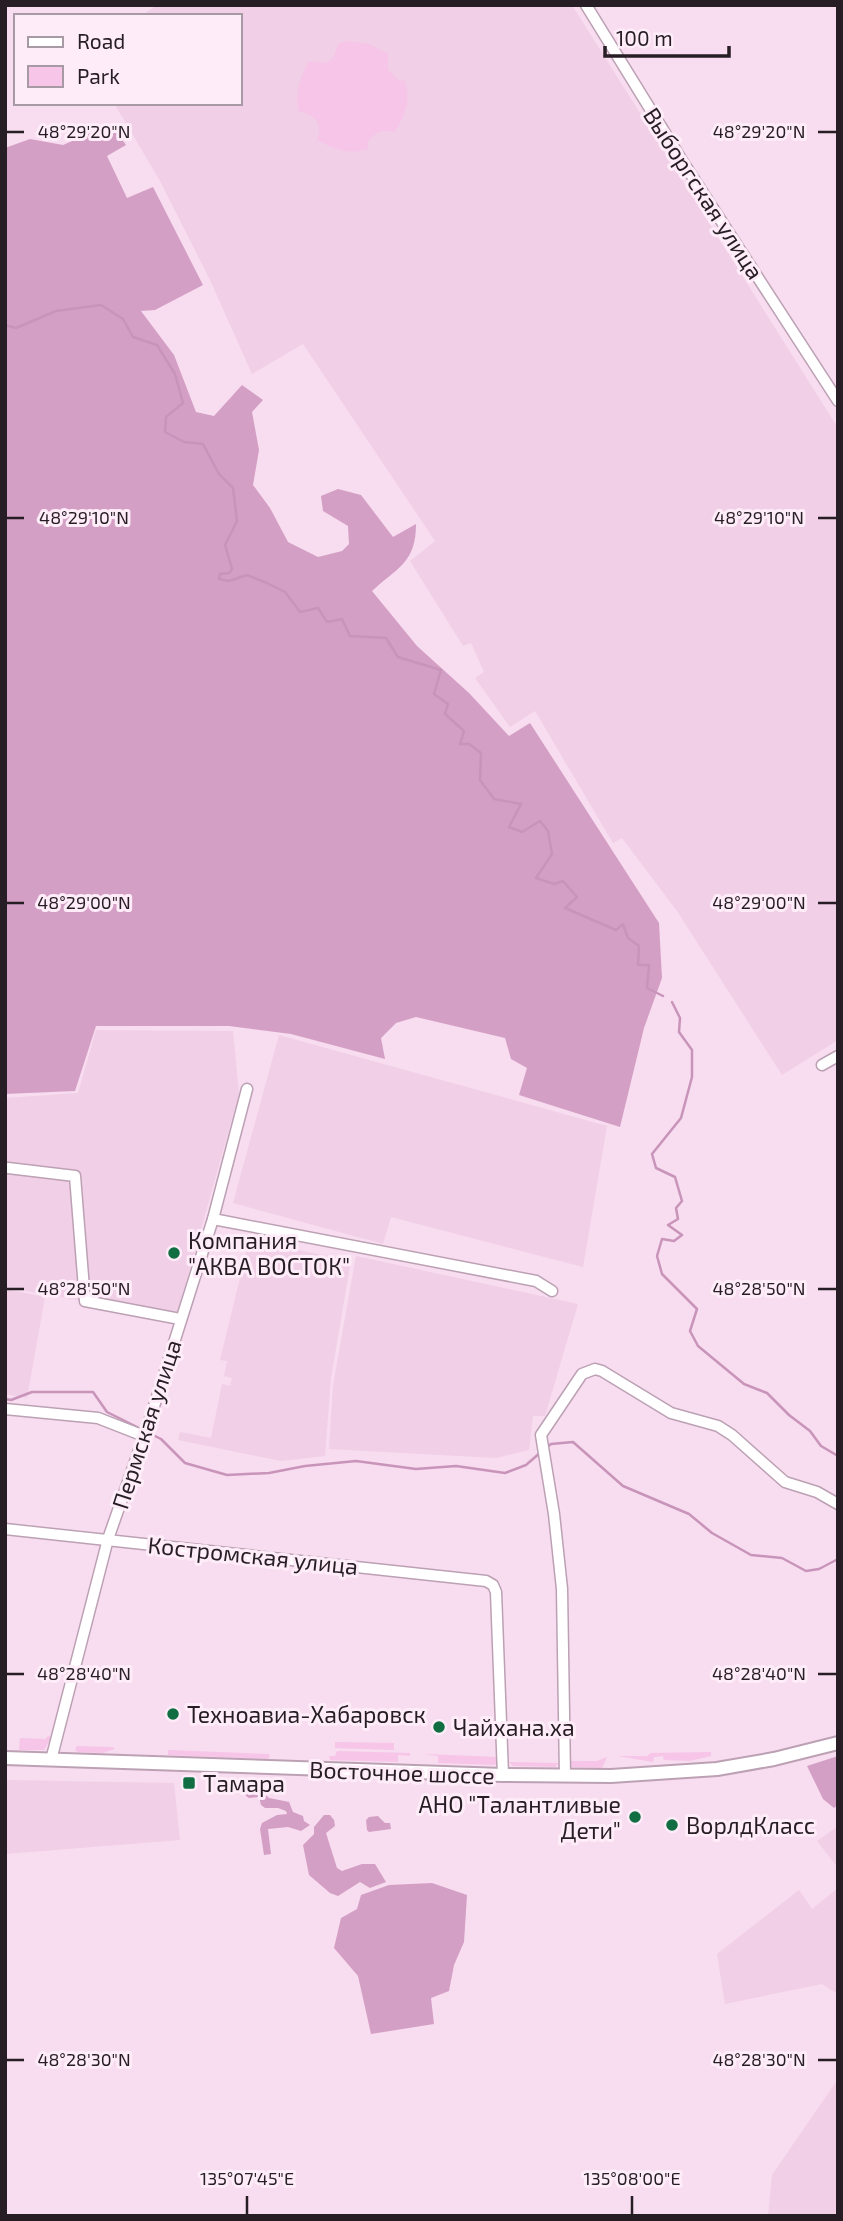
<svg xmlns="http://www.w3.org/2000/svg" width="843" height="2221" font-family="'Exo 2',sans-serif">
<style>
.built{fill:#f1cfe7}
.green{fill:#f6c5e8}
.forest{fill:#d49fc5}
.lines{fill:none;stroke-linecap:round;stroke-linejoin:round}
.stream{stroke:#c894ba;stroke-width:2.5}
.minor-casing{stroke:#bca1b4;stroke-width:13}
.major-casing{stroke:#bca1b4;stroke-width:16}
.minor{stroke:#fff;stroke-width:10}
.major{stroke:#fff;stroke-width:12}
.ticks{fill:none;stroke:#271d24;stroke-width:2.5}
.poi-dot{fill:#106e42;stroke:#feedf9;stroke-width:2.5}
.labels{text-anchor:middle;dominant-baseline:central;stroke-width:6;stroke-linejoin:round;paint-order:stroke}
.street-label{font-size:23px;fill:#271d24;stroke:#feedf9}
.poi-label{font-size:23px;fill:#271d24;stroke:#feedf9;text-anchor:start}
.ticks-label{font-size:18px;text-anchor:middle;fill:#271d24;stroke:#feedf9;stroke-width:6;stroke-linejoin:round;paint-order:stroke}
</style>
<rect width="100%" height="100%" fill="#f8dcef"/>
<g class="built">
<polygon points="157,5 572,5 838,428 838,1040 782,1075 677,911 622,838 613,843 535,711 510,727 475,678 484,672 471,643 463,646 410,561 435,541 303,344 252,374 210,280 160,181 114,103 240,103 240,16 141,16"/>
<polygon points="96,1030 233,1031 239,1094 176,1318 5,1287 5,1098 78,1093"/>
<polygon points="279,1035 607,1126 583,1267 391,1217 383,1244 233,1203"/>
<polygon points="249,1241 351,1260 331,1378 325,1456 281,1461 178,1440 180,1432 211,1438 222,1384 230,1386 232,1378 224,1376 227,1361 220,1360"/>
<polygon points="356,1256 578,1304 545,1416 533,1416 529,1450 496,1458 329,1449 333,1385"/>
<polygon points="5,1289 45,1297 27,1398 5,1394"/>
<polygon points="5,1780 174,1783 180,1840 5,1854"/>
<polygon points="838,1826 838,1868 817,1841"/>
<polygon points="838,1888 838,1994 822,1984 725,2004 717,1954 799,1890 812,1909"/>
<polygon points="838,2079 838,2216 768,2216 772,2175"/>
</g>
<g class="green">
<path d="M347,41L369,44L388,54V69L398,80L405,81C411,101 405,115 395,132C383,129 375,132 368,142V149C348,155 334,149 317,140C324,125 315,113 299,112C294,93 300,78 309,61L326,63L334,57L338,44Z"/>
<polygon points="48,1736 52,1737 44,1750 19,1750 20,1738 45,1739"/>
<polygon points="335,1742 394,1743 394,1750 335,1748"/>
<polygon points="77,1746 112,1747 115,1749 103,1753 78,1752 75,1750"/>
<polygon points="168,1750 269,1754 270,1756 268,1759 168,1755"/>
<polygon points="337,1751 410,1753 410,1756 398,1755 398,1762 330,1760 329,1756 335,1756"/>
<polygon points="711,1752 711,1756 690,1761 664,1760 663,1756 654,1757 653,1762 618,1756 647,1756 651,1753"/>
<polygon points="424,1754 499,1757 499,1758 495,1765 438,1763 438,1756"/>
<polygon points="607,1757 602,1768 570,1767 571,1761 597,1761"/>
<polygon points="509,1762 559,1763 555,1767 513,1766"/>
</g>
<g class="forest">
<path d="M111,124L126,145L107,156L127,198L153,187L203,285L155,310L141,311L174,355L196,412L214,416L242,385L263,400L252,412L259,450L253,485L270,508L288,542L318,557L342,551L349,544L348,526L323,511L321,496L338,489L361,495L393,537L416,524C416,563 397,568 372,591L417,646L469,693L509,736L530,723L659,923L662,978L644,1028L620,1127L519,1095L527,1068L511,1059L505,1038L416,1017L396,1023L381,1038L385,1059L291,1034L229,1026H96L75,1091L5,1094V148L30,139L63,145Z"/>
<polygon points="838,1756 838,1805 834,1808 823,1799 807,1766"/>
<polygon points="249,1788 258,1788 269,1798 289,1802 293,1812 303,1816 304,1821 310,1825 301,1831 288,1827 268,1829 271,1854 264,1855 260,1829 262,1823 277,1815 287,1814 286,1811 278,1808 265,1808 261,1805 259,1797 249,1798 246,1796 245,1790"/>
<polygon points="324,1815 330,1815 334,1820 335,1826 326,1833 337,1868 342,1871 362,1864 375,1864 386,1882 370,1888 360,1882 338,1896 330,1893 309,1875 303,1845 314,1834 314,1827"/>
<polygon points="378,1816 385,1823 390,1823 391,1829 369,1832 367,1830 366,1820 369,1817"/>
<polygon points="432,1883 467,1895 464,1942 454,1965 449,1991 431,1998 434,2024 371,2034 358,1976 334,1948 341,1918 357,1909 361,1895 389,1885"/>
</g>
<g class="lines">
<g class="stream">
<polyline points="5,325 16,328 56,311 101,305 123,319 133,337 157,345 175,374 183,403 166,417 165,432 184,442 203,444 219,474 233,488 237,521 225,545 232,569 229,573 220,574 219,579 229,581 247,575 267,583 285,592 300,612 318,608 327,622 342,619 350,636 386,638 398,657 441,670 434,694 448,704 445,714 464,731 460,744 469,744 481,753 480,780 494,799 521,804 509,827 522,832 540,821 548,831 552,854 536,878 554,884 563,881 577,897 565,908 616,930 623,924 628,938 639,946 638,965 649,965 647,988 663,996"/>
<polyline points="672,1002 680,1018 679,1032 692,1050 692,1077 681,1118 652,1154 656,1168 675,1177 682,1201 676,1208 678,1219 668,1225 682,1235 674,1241 662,1239 657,1256 662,1274 697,1309 690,1331 698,1346 744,1384 767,1393 789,1415 810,1431 821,1446 838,1456"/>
<polyline points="5,1399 11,1400 32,1392 93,1392 107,1412 143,1430"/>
<polyline points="149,1433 161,1439 185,1463 227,1475 269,1473 305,1466 356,1461 416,1469 456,1466 505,1473 526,1465 541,1452"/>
<polyline points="546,1448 551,1444 573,1442 623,1486 689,1514 712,1533 751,1555 782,1558 806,1571 819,1569 838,1559"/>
</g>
<g class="minor-casing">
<g id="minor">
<polyline points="586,5 681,159 838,401"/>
<polyline points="822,1065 838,1056"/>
<polyline points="8,1168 75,1176 85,1301 180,1319"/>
<polyline points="213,1219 536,1281 552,1291"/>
<polyline points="5,1409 98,1418 144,1436"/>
<polyline points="5,1529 486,1581 493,1585 496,1592 503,1775"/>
<polyline points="51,1760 108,1539 150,1419 213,1219 247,1089"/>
<polyline points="565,1776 562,1589 554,1514 541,1435 582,1374 595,1369 602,1371 671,1413 718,1426 732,1435 785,1482 817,1492 838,1504"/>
</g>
</g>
<g class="major-casing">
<polyline id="major" points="5,1758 503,1775 611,1776 717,1769 774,1759 838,1743"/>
</g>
<use href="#minor" class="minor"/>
<use href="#major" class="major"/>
</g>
<path class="ticks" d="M7,132H24M818,132H836M7,518H24M818,518H836M7,903H24M818,903H836M7,1289H24M818,1289H836M7,1674H24M818,1674H836M7,2060H24M818,2060H836M247,2196V2214M632,2196V2214"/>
<g class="poi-dot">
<circle cx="174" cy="1253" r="7"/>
<circle cx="173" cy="1714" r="7"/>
<circle cx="439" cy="1727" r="7"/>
<rect x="182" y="1776" width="14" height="14" rx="3.5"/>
<circle cx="635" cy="1817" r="7"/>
<circle cx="672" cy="1825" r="7"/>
</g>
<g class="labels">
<g class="street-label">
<text transform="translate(704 193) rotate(57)">Выборгская улица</text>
<text transform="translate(146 1424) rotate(-72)">Пермская улица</text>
<text transform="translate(253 1555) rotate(6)">Костромская улица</text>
<text transform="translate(402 1772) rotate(2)">Восточное шоссе</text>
</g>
<g class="poi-label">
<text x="188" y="1240">Компания<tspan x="188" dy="26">"АКВА ВОСТОК"</tspan></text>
<text x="187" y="1714">Техноавиа-Хабаровск</text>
<text x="453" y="1727">Чайхана.ха</text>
<text x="203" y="1783">Тамара</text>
<text x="621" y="1804" text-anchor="end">АНО "Талантливые<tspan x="621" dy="26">Дети"</tspan></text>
<text x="686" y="1825">ВорлдКласс</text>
</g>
</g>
<g class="ticks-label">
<text x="84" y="138">48°29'20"N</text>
<text x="759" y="138">48°29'20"N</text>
<text x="84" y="524">48°29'10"N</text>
<text x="759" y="524">48°29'10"N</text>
<text x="84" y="909">48°29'00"N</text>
<text x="759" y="909">48°29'00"N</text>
<text x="84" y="1295">48°28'50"N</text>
<text x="759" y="1295">48°28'50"N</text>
<text x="84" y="1680">48°28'40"N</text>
<text x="759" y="1680">48°28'40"N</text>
<text x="84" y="2066">48°28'30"N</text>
<text x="759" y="2066">48°28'30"N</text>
<text x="247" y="2185">135°07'45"E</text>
<text x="632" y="2185">135°08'00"E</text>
</g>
<rect width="843" height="2221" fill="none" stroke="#271d24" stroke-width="14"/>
<rect x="14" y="14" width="228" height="91" fill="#feedf9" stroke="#a89aa4" stroke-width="2"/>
<rect x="28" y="37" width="35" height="10" fill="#ffffff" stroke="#a89aa4" stroke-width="2"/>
<text x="77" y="49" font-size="21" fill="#271d24">Road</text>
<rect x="28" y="66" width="35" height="21" fill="#f6c5e8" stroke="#a89aa4" stroke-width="2"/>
<text x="77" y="84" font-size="21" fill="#271d24">Park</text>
<path d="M605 46v10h124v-10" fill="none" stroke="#271d24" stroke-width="3.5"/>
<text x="616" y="46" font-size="21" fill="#271d24" stroke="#feedf9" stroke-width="5" paint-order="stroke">100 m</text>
</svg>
